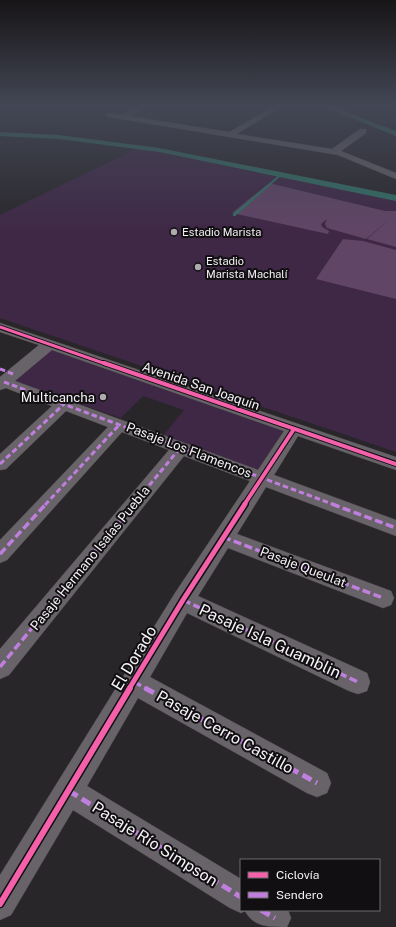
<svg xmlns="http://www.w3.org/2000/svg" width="396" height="927" font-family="'Public Sans',sans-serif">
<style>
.green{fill:#3f2746}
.forest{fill:#614567}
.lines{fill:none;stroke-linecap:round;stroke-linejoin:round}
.stream{fill:#327165;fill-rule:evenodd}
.canal{fill:#327165;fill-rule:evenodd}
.street-casing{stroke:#464446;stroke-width:1}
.street{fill:#686369;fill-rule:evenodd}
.quiet-far2{stroke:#c07fdc;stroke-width:3;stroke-dasharray:5.5 3;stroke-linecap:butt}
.quiet-far1{stroke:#c07fdc;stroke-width:3.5;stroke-dasharray:8 3.5;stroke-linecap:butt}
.quiet{stroke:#c07fdc;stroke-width:5;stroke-dasharray:10 5;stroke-linecap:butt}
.cycleway-far3-casing{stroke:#110f11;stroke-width:5}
.cycleway-far2-casing{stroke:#110f11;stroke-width:6}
.cycleway-far1-casing{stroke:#110f11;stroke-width:8}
.cycleway-casing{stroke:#110f11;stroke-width:9}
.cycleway-far3{stroke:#f560ab;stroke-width:3}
.cycleway-far2{stroke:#f560ab;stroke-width:4}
.cycleway-far1{stroke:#f560ab;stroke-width:5}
.cycleway{stroke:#f560ab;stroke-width:6}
.poi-dot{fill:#aeabaf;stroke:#110f11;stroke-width:1.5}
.labels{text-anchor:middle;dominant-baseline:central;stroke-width:4;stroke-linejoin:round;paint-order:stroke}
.far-poi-label{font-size:11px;fill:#f6f3f7;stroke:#110f11;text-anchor:start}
.street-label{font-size:13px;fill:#f6f3f7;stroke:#110f11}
.poi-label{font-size:13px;fill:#f6f3f7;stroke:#110f11;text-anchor:end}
.near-street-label{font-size:16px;fill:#f6f3f7;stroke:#110f11}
</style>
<rect width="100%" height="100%" fill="#29262a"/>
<g class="green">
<polygon points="138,148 313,184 396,199 396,452 0,318 0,215"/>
<polygon points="54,347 285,430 258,471 162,437 184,410 143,396 121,418 14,381"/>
</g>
<g class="forest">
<polygon points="269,183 385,211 396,211 396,247 367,239 390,219 366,239 327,228 325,224 327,219 321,224 322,227 329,231 328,234 232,213"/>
<polygon points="343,239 363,241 396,250 396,299 316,279"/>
</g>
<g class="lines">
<polygon class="stream" points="280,174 282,175 235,216 233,216 233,214"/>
<g class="canal">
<polygon points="322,106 330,106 396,131 396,136"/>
<polygon points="0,132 59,135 159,148 396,195 396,201 159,152 59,139 0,136"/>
</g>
<g class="street-casing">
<g id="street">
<polygon points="142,106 150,106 129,116 229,132 275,106 282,106 237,134 332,149 360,129 366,129 366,133 341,151 396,173 396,179 338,155 109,117 105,115 109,113 120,115"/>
<path d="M0,323L396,457V470L298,436L274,475L396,520V536L266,487L237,534L391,591L394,598L391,605L383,608L228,548L198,596L367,673L370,682L367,691L358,694L349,691L187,613L150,677L327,773L331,783L327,793L317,797L307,793L138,698L87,786L241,879V910H288L291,918L287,927C267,927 254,927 245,911L241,913L230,908L73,810L11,915L0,920V875L175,593L250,481L184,456L9,675L0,679V649L169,450L122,432L7,560L0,563V540L108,427L66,411L6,469L0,470V454L52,406L6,388L0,390V377L39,345L0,332ZM52,350L284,431L258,470L15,381Z"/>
</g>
</g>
<use href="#street" class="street"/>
<g class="quiet-far2">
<polyline points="0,369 13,374"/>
<polyline points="4,382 335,505"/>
<polyline points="0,464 64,404"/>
<polyline points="45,505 120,424"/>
<polyline points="133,505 180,448"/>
</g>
<g class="quiet-far1">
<polyline points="332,504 396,528"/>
<polyline points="223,537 383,598"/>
<polyline points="0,554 46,504"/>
<polyline points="183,600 358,682"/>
<polyline points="0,667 134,504"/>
<polyline points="134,682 147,689"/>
</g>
<g class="quiet">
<polyline points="145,688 317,783"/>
<polyline points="69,791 241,897"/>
<polyline points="261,910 275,918"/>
</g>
<g class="cycleway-far3-casing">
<polyline id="cycleway-far3" points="0,327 106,364"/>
</g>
<g class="cycleway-far2-casing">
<g id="cycleway-far2">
<polyline points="104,363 396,464"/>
<polyline points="244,505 294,429"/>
</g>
</g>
<g class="cycleway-far1-casing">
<polyline id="cycleway-far1" points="129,689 183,600 245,504"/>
</g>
<g class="cycleway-casing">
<polyline id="cycleway" points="0,904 130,688"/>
</g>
<use href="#cycleway-far3" class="cycleway-far3"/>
<use href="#cycleway-far2" class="cycleway-far2"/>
<use href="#cycleway-far1" class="cycleway-far1"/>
<use href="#cycleway" class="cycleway"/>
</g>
<linearGradient id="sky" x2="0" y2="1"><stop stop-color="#171517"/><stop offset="0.45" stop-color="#434755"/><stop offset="1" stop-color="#434755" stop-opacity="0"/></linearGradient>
<rect width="396" height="235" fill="url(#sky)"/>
<g class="poi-dot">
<circle cx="174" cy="232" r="4"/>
<circle cx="198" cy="267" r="4"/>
<circle cx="103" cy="397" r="4"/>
</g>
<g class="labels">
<g class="far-poi-label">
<text x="182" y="232">Estadio Marista</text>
<text x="206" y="261">Estadio<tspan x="206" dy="13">Marista Machalí</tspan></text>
</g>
<g class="street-label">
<text transform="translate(201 386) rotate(19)">Avenida San Joaquín</text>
<text transform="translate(189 450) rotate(21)">Pasaje Los Flamencos</text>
<text transform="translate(90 558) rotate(-51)">Pasaje Hermano Isaías Puebla</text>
<text transform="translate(303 567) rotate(21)">Pasaje Queulat</text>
</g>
<g class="poi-label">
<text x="95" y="397">Multicancha</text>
</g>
<g class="near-street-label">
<text transform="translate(270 641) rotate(25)">Pasaje Isla Guamblin</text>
<text transform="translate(134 658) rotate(-59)">El Dorado</text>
<text transform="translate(225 732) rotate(29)">Pasaje Cerro Castillo</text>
<text transform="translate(155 844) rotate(32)">Pasaje Río Simpson</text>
</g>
</g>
<rect x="240" y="859" width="140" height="52" fill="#110f11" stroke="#6d6a6d"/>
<rect x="248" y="872" width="20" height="6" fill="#f560ab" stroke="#6d6a6d"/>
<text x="276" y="879" font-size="12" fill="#f6f3f7">Ciclovía</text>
<rect x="248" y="892" width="20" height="6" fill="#c07fdc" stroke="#6d6a6d"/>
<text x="276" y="899" font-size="12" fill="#f6f3f7">Sendero</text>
</svg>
